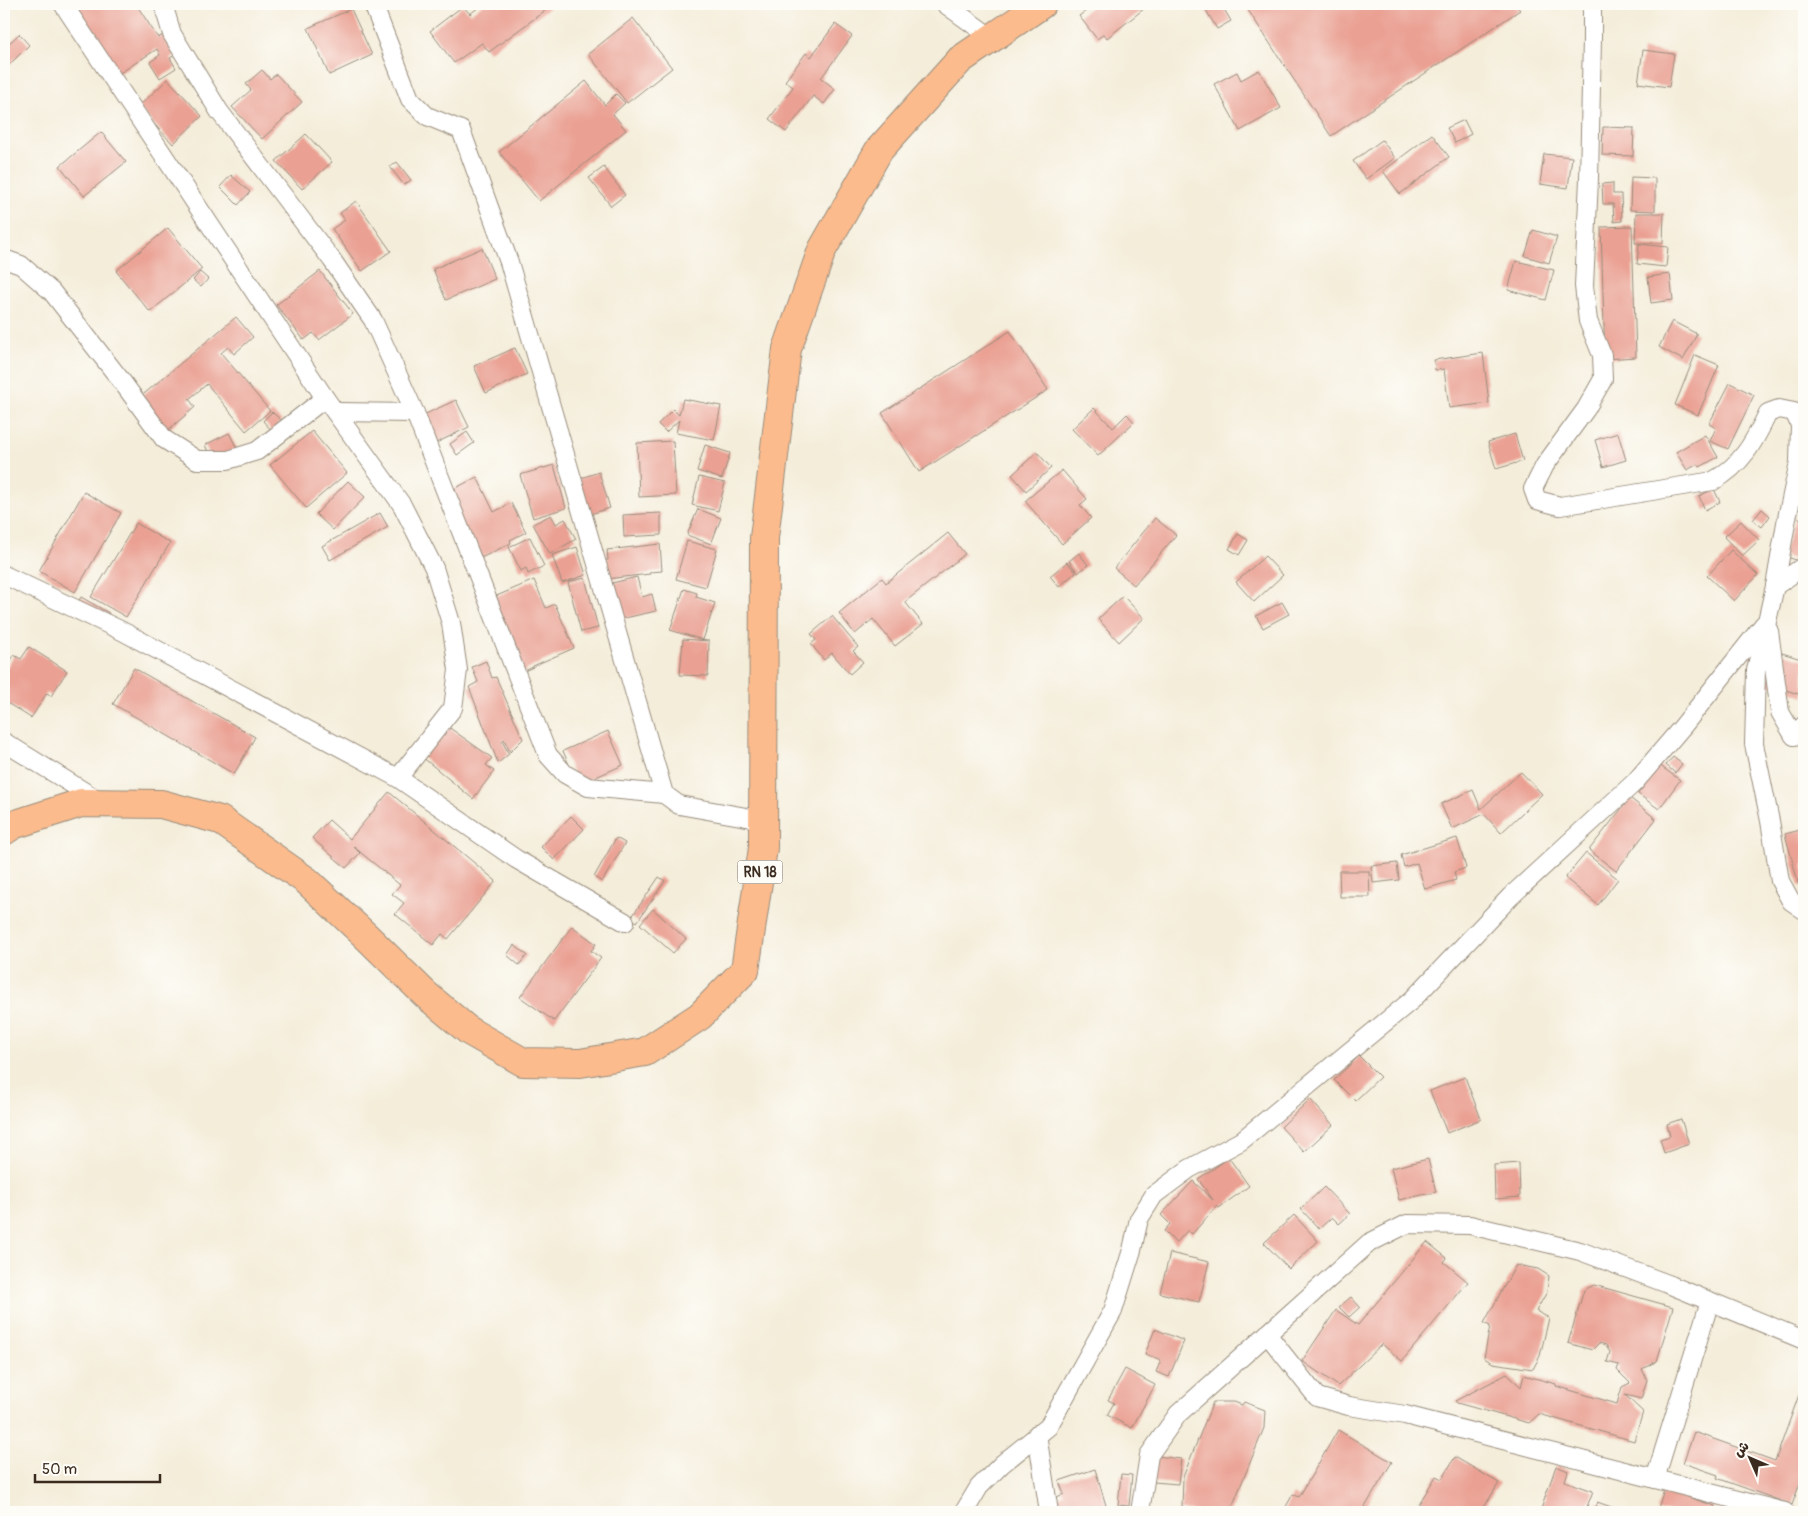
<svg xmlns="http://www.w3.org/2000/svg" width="1808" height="1516" font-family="Pangolin,'Playpen Sans Arabic',sans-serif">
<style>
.building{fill:#eaa093}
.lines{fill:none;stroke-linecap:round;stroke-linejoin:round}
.minor-casing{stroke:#988c7c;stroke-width:20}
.primary-casing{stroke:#988c7c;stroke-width:30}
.minor{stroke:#fff;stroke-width:18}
.primary{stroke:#fbbb8d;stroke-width:28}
.labels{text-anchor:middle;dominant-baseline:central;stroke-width:5;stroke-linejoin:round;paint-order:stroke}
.shield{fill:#fdfcf7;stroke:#75695f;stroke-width:1}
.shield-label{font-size:14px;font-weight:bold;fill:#3b2a1e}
</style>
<rect width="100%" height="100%" fill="#fdfcf7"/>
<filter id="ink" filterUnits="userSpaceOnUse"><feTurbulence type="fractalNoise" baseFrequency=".02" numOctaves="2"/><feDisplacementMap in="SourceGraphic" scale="10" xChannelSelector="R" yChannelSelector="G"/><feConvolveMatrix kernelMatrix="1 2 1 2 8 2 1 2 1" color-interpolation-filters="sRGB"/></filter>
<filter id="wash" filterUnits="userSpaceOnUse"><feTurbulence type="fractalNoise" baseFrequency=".0096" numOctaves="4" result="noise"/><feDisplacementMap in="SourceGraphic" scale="20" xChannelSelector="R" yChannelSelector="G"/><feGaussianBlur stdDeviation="1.12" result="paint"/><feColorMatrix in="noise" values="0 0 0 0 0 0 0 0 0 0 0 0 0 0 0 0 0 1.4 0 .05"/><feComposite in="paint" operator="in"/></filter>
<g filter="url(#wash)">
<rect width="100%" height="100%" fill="#f4edda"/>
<g id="blocks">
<g class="building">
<polygon points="76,4 136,4 158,38 163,35 175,55 170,58 176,68 160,78 150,62 160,55 157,49 114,77 69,8"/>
<polygon points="483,4 554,4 489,52 482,43 454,63 430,31 463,6 470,14"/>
<polygon points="1095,4 1150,4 1107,38 1104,34 1097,39 1079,16"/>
<polygon points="1205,4 1221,4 1231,21 1217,29 1203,5"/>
<polygon points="1244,4 1515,4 1520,10 1331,136"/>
<polygon points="351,9 372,55 329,75 308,28"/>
<polygon points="633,18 672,68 627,103 588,54"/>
<polygon points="835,24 852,36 821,78 835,89 824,104 813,96 786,132 769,119 793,87 785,81 806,53 811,57"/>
<polygon points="19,34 29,45 4,70 4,48"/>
<polygon points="1643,50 1674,54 1669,87 1638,83"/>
<polygon points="262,70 270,79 276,74 302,102 262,139 232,107 251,90 246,84"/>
<polygon points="1259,70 1281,108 1240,131 1214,84 1237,72 1241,80"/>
<polygon points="168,79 202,116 173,144 138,107"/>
<polygon points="586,81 605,105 616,94 625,103 613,114 626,130 539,201 499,152"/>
<polygon points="1464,120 1471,134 1455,143 1447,128"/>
<polygon points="1603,127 1634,128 1633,156 1602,155"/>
<polygon points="101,132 126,162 84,196 60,166"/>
<polygon points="306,134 332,162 302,189 276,161"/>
<polygon points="1432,134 1449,157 1400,194 1383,171"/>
<polygon points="1382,140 1395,158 1366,179 1353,161"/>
<polygon points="1544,154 1572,157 1568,188 1540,184"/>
<polygon points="397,162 411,180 404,185 390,167"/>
<polygon points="604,167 625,195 611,206 589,178"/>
<polygon points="231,175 250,192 238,205 220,187"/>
<polygon points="1631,177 1655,178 1655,211 1630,210"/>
<polygon points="1613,183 1613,194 1621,194 1622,221 1614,222 1613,204 1603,204 1602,184"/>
<polygon points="356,201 391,251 362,271 332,229 345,220 340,213"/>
<polygon points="1636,213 1664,213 1663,243 1635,243"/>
<polygon points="1632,226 1636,357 1605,359 1601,227"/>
<polygon points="168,228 202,269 150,312 116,271"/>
<polygon points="1533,230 1557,237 1549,263 1525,256"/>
<polygon points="1639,244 1668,247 1666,267 1637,264"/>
<polygon points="482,248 495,279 446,300 433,269"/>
<polygon points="1516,261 1554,270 1546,300 1508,290"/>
<polygon points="320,271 353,314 319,340 313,333 304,340 276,305"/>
<polygon points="200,272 208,279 201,287 193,280"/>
<polygon points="1670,274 1673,300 1651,303 1648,277"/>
<polygon points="236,317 253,337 234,354 228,347 221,353 270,411 246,431 207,384 189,399 195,407 167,431 139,398"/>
<polygon points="1672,321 1697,334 1683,360 1659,347"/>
<polygon points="1010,331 1048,390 919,472 882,413"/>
<polygon points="515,348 527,374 486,393 474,366"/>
<polygon points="1483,353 1489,403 1449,408 1444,369 1435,370 1434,360"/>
<polygon points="1695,355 1719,365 1698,415 1675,405"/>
<polygon points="1730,383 1754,395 1728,449 1710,441 1716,428 1709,424"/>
<polygon points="683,399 721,406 714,440 676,433 679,420 666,432 658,424 673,409 679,415"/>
<polygon points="456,400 469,427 432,445 419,417"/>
<polygon points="1094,408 1113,428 1127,414 1134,422 1098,456 1072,429"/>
<polygon points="272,412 282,421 272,431 263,421"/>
<polygon points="312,431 347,473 306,508 270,465"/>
<polygon points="467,432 474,443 457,455 450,444"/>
<polygon points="229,433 237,448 212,460 205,445"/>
<polygon points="1618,433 1626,460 1603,467 1595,440"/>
<polygon points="1515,434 1523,461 1496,469 1488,442"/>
<polygon points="1705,435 1718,457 1700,467 1698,464 1687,470 1676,452"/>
<polygon points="673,441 676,495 639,497 637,443"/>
<polygon points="705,445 730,453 722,479 697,471"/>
<polygon points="1037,452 1051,468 1026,491 1012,475"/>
<polygon points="554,465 566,508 533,518 520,475"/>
<polygon points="1062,470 1087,499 1080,505 1091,518 1062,544 1025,501"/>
<polygon points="599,472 610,508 584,516 572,481"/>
<polygon points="477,477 494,512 511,503 526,532 510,540 511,543 477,560 444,494"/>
<polygon points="699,477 725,483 718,511 692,505"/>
<polygon points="348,481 365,497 333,530 316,514"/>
<polygon points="1714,489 1720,502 1705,510 1699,496"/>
<polygon points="84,492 121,513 75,592 39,571"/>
<polygon points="698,509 721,518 711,544 687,535"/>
<polygon points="1762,509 1770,516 1762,527 1753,520"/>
<polygon points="380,513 388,527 330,560 322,546"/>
<polygon points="661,513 661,535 624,537 623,515"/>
<polygon points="551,515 556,524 565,519 576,539 550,554 533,524"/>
<polygon points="1796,517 1804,520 1804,563 1782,555"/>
<polygon points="1155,518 1176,535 1134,585 1114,568"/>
<polygon points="1741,521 1759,540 1742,556 1724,537"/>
<polygon points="136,523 170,543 126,617 91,597"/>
<polygon points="948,533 965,554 905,602 923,624 895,646 873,619 855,634 839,613 882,578 886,583"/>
<polygon points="1238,534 1248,540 1239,555 1229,549"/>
<polygon points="530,537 544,566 528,574 526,568 521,571 509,547"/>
<polygon points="687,541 717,549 706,587 676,579"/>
<polygon points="660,544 662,571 650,572 650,574 606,579 604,560 608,560 607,550"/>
<polygon points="577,547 586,575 562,583 552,555"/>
<polygon points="1731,550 1758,575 1734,601 1707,576"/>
<polygon points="1079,553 1088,565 1078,573 1069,561"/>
<polygon points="1265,556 1283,575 1254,602 1236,582"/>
<polygon points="1067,562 1076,572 1059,587 1050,576"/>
<polygon points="637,577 642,597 652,594 656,611 616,620 608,584"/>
<polygon points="585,578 598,628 581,632 568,582"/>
<polygon points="534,580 546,608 555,604 574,648 533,666 533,667 516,675 485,601"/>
<polygon points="684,589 697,593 696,597 715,603 703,640 670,630"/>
<polygon points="1123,596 1144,618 1119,642 1098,619"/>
<polygon points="81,597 109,613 106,620 77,604"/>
<polygon points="1282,602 1289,614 1263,628 1256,616"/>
<polygon points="832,616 858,647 853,651 863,662 850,674 832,653 824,660 811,644 816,640 811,634"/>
<polygon points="683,639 709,641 708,676 680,675"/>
<polygon points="29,647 67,671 51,696 47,693 31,718 4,701 4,672 14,655 21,659"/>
<polygon points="1779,652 1804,660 1804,696 1768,684"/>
<polygon points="486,661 492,678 496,677 523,739 510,752 504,739 502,741 509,754 498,763 469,687 478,682 472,667"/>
<polygon points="134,668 255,737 234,774 113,704"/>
<polygon points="447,726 492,758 486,765 494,771 473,799 421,756"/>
<polygon points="608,731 623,765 578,785 563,751"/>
<polygon points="1673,757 1682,764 1675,773 1666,765"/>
<polygon points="1659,765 1680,780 1659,809 1638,794"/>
<polygon points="1521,772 1542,794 1501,833 1484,814 1452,829 1441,804 1473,790 1481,809"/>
<polygon points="389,792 496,881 448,939 442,934 433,945 395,914 404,903 392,894 400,885 354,847 360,853 346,868 312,838 329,820 350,839"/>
<polygon points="1630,798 1656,819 1616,871 1589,850"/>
<polygon points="571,816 584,829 554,860 541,847"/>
<polygon points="1804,829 1804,885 1799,886 1785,834"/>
<polygon points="616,838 625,843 602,882 594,877"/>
<polygon points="1457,838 1466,868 1454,872 1456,880 1425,889 1417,863 1404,867 1401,855"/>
<polygon points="1586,853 1618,879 1598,905 1565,878"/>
<polygon points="1397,863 1399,880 1373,883 1371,866"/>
<polygon points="1339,871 1369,871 1370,897 1340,897"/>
<polygon points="659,877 665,881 637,922 631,918"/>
<polygon points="653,909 686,939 673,953 640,924"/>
<polygon points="572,926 596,944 591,951 601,958 554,1021 520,997"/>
<polygon points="514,945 527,955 519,965 507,955"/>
<polygon points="1359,1056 1380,1077 1355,1101 1334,1080"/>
<polygon points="1465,1077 1481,1119 1447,1133 1430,1091"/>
<polygon points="1310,1099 1333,1125 1304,1152 1281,1127"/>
<polygon points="1681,1119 1689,1144 1664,1153 1660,1139 1670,1136 1667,1124"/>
<polygon points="1229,1158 1249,1186 1219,1208 1217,1206 1192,1234 1188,1230 1176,1243 1164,1231 1170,1224 1161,1215 1193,1181 1213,1200 1198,1179"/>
<polygon points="1428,1159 1436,1192 1399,1200 1391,1168"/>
<polygon points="1519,1163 1520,1197 1495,1199 1494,1165"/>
<polygon points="1324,1187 1350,1214 1339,1224 1332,1217 1319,1229 1301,1209"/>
<polygon points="1294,1215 1318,1241 1289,1269 1264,1243"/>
<polygon points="1427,1242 1447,1258 1444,1262 1468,1282 1402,1361 1382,1344 1338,1386 1302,1361 1336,1310 1358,1325"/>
<polygon points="1170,1253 1209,1262 1199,1302 1160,1293"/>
<polygon points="1516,1265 1538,1269 1549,1276 1547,1292 1536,1311 1549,1318 1540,1356 1533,1369 1493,1363 1484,1358 1490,1326 1484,1323"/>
<polygon points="1594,1285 1673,1307 1657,1361 1642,1369 1647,1380 1641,1399 1625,1395 1643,1412 1634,1441 1539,1414 1529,1423 1457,1403 1455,1401 1507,1374 1521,1387 1524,1375 1556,1384 1556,1386 1617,1404 1622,1387 1630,1383 1617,1370 1619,1365 1607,1362 1610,1352 1606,1345 1599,1343 1592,1350 1568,1343 1584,1290"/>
<polygon points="1351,1297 1360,1307 1349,1317 1339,1307"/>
<polygon points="1155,1329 1184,1341 1169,1377 1156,1372 1161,1360 1145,1354"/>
<polygon points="1125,1369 1155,1385 1132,1428 1107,1415 1114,1403 1108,1400"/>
<polygon points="1804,1381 1804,1472 1792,1505 1717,1478 1718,1475 1683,1463 1694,1432 1775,1461"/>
<polygon points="1213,1402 1234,1402 1242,1405 1244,1402 1265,1410 1264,1428 1230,1512 1180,1511 1182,1506 1183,1477"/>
<polygon points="1338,1430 1392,1462 1362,1512 1283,1512 1293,1494 1299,1497"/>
<polygon points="1157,1456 1181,1459 1178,1484 1154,1482"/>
<polygon points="1455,1457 1499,1483 1481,1512 1425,1512 1417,1507 1436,1476 1442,1479"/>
<polygon points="1556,1466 1568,1471 1565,1481 1593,1491 1585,1512 1540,1512"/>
<polygon points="1095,1469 1108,1512 1058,1512 1054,1498 1064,1494 1059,1481"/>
<polygon points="1121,1474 1132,1475 1129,1506 1118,1505"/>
<polygon points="1664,1489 1715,1506 1713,1512 1657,1512"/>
<polygon points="1597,1502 1626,1512 1593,1512"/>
</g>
</g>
</g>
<g filter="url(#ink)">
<use href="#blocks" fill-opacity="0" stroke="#988c7c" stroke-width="1"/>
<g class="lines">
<g class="minor-casing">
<g id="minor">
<polyline points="63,4 325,398 402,505 434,568 451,623 458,670 453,708 398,778"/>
<polyline points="163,4 172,34 219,111 332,260 373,320 415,413 548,755 565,774 588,787 664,794"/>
<polyline points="373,4 410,99 427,116 461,130 509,262 664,794 679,805 763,820"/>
<polyline points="945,4 992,38"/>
<path d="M1592,4V39L1589,179L1584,286L1588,321L1602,355L1603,379L1586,409L1545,465L1533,489L1537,500L1560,506L1713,481C1742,465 1754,442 1768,413L1779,409L1794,412L1800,425L1799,462L1786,523L1775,586L1756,670L1754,744L1770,821L1780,881L1791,901L1804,910"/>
<polyline points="4,259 21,265 52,292 123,383 164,439 197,460 228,460 257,451 325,398"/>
<polyline points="335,412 415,413"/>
<polyline points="4,575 122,631 398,778 516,859 625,922"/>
<polyline points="1775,586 1804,566"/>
<polyline points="1769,631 1780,712 1794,736 1804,725"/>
<polyline points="4,742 101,802"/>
<polyline points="1267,1334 1317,1397 1349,1406 1405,1415 1785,1512"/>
<polyline points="1037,1434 1049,1512"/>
<polyline points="1655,1479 1710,1301"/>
<polyline points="964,1512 979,1487 1002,1464 1048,1427 1113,1311 1132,1250 1139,1219 1154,1195 1189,1169 1241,1141 1412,1000 1511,896 1635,782 1683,726 1764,624"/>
<polyline points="1140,1512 1149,1455 1178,1414 1369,1243 1407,1224 1470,1225 1580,1251 1668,1284 1804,1340"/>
</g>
</g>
<g class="primary-casing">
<polyline id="primary" points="4,831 13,825 81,803 161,804 220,820 307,881 367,937 425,994 469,1031 523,1062 580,1063 645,1052 700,1016 745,970 763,848 764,538 787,349 822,250 879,150 960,60 1042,4"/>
</g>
<use href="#minor" class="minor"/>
<use href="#primary" class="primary"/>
</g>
</g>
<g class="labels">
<rect class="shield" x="737.5" y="860.5" width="45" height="23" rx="4"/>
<g class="shield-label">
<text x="760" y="872">RN 18</text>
</g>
</g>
<rect width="1808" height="1516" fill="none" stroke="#fdfcf7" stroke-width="20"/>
<g transform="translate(1750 1458) rotate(315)" stroke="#fdfcf7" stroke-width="4" paint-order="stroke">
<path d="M0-4L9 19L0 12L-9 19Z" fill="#3b2a1e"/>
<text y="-8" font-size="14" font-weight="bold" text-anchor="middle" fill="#3b2a1e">ش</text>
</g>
<path d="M35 1474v8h125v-8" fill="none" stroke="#3b2a1e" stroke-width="2.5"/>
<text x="42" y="1474" font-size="15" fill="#3b2a1e" stroke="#fdfcf7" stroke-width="4" paint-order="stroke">50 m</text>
</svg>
